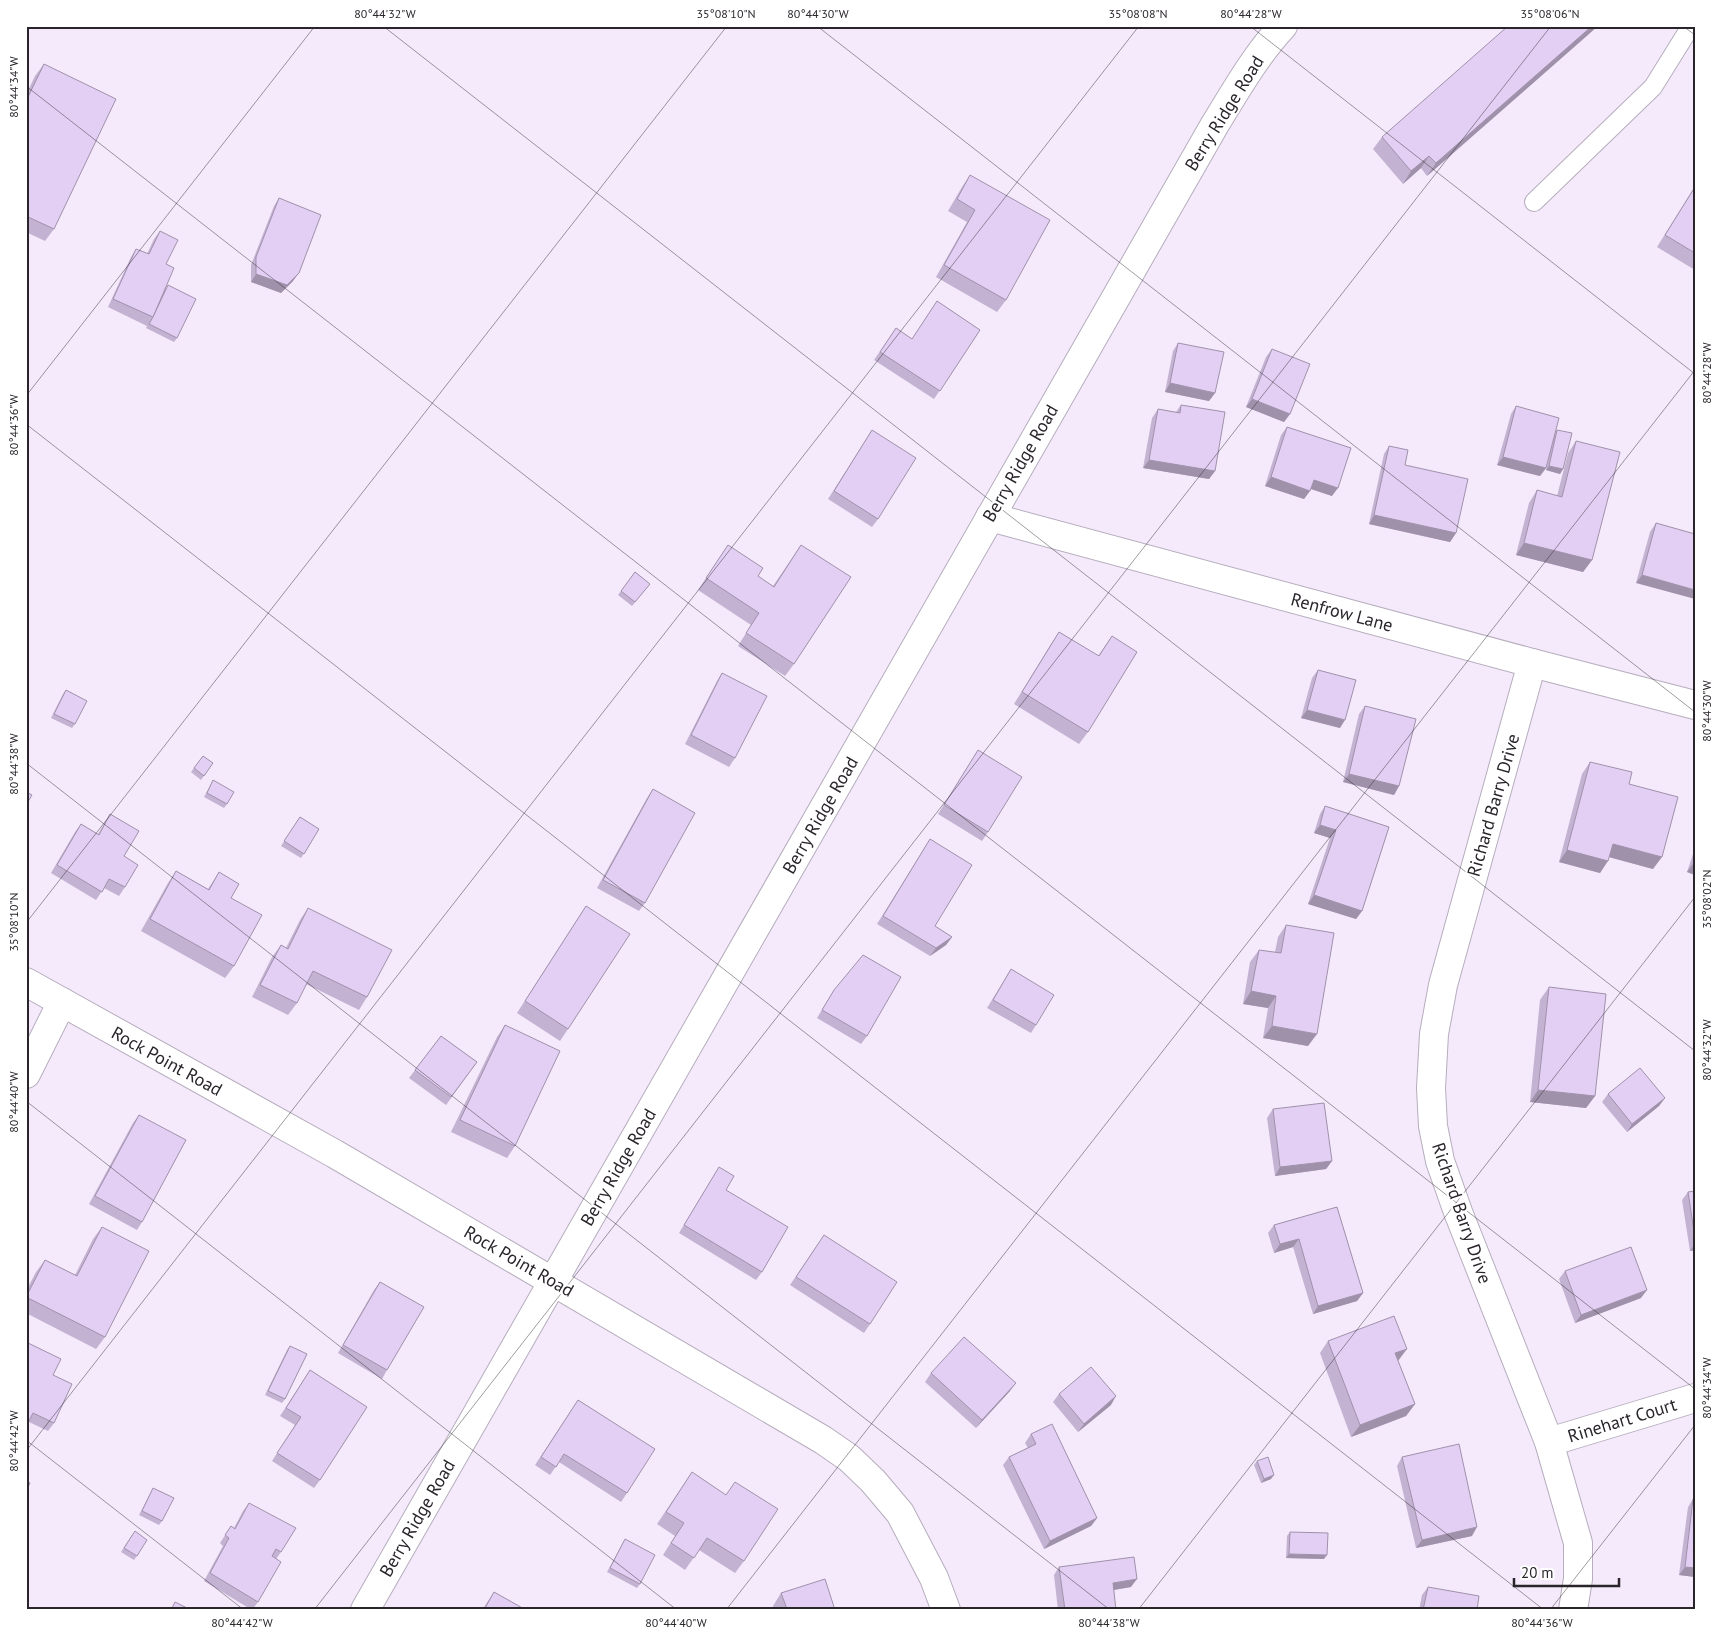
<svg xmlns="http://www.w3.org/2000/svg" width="1721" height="1636" font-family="'PT Sans',sans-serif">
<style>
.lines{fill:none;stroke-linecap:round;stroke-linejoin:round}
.lane-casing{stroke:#b6adbd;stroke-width:20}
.street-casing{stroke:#b6adbd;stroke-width:30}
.lane{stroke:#fff;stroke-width:18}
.street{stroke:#fff;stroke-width:28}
.wall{fill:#c4b2d2}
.shaded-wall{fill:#a091ab}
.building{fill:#e4cff4;stroke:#a091ab}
.ticks{fill:none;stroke:#29252b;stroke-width:1;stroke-opacity:0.45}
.labels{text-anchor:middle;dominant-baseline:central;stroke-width:4;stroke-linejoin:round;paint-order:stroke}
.street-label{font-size:18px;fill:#29252b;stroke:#fff}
.neatline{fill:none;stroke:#29252b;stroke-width:2}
.ticks-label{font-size:12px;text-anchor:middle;fill:#29252b}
</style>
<rect width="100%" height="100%" fill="#f4eafb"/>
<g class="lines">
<g class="lane-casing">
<polyline id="lane" points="1534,202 1653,87 1691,26"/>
</g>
<g class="street-casing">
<g id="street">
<polyline points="990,517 1532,663 1695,705"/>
<polyline points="1532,663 1443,985 1434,1034 1431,1088 1433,1126 1440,1161 1458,1212 1549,1442 1578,1543 1578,1579 1573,1610"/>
<polyline points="26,982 335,1154 823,1440 849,1458 873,1481 900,1513 934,1578 946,1610"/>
<polyline points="26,1074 62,1002"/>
<polyline points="1549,1442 1695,1398"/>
<path d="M365,1610L1214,126C1235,92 1255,56 1283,26"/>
</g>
</g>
<use href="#lane" class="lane"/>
<use href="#street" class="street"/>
</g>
<g class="wall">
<polygon points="1598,26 1427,176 1421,168 1403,184 1373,149 1382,137"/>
<polygon points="44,64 54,229 45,241 26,232 26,95 35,76"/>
<polygon points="970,175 1006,300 997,312 936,277 967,222 948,211 962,187"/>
<polygon points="1695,186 1695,270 1657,247"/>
<polygon points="279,198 293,281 281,293 251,282 251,265 274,206"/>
<polygon points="160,231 166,264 166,288 177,338 174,342 146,328 147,326 108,307 131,257 136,249 147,254 154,239"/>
<polygon points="937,301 980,330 934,399 874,360 896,328 912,339"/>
<polygon points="1178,343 1215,393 1209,401 1165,392 1173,351"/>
<polygon points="1272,349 1290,414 1284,422 1246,407 1266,357"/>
<polygon points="1181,405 1215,471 1209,479 1143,468 1152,418 1158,409 1176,412"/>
<polygon points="1516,406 1555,433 1557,430 1563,469 1560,474 1546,470 1551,448 1546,468 1540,476 1497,465 1511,414"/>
<polygon points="1287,427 1332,496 1311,489 1304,499 1265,486 1281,435"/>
<polygon points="872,430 878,519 872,527 828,499"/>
<polygon points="1576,441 1592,560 1583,572 1516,555 1529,503 1537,490 1557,496 1568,453"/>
<polygon points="1389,446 1405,465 1456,533 1450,542 1369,524 1384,454"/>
<polygon points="1656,523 1695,534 1636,583 1650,532"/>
<polygon points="728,545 758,576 773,586 801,545 794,664 785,676 738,646 751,625 698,590"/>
<polygon points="635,572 650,584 632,606 618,595"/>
<polygon points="1059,632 1098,656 1112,636 1088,732 1079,744 1014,704 1051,644"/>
<polygon points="1318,670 1340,728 1301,718 1312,678"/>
<polygon points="722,673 735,758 729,767 685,744 717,681"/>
<polygon points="66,690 75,724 72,728 51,718 63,694"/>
<polygon points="1365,706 1399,786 1394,795 1343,782 1359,714"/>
<polygon points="978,750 988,832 982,841 938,814"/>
<polygon points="203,756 213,763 201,780 191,772"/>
<polygon points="1590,762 1629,784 1653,869 1609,857 1600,873 1559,862 1582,774"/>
<polygon points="213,780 227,804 224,808 204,797"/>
<polygon points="653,789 645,903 639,911 597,888 647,798"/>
<polygon points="1325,806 1389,827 1362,911 1356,919 1308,904 1330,838 1314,833 1320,814"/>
<polygon points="110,814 124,856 125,887 119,896 104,888 96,900 51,873 75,832 81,824 98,834"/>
<polygon points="300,817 319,829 301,858 281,846"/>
<polygon points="930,839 935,926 952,937 946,945 930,956 877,924"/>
<polygon points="1695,848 1695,875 1687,872"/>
<polygon points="176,871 208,889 219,872 231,898 234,966 225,978 141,931 168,883"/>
<polygon points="586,906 568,1029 560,1041 517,1013"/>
<polygon points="308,908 367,997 359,1010 306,984 297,1003 288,1015 252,997 272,957 281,945 286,948 300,920"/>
<polygon points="1286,925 1308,1046 1263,1038 1268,1008 1243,1004 1250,962 1259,950 1275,952 1278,937"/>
<polygon points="1011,969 1036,1025 1031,1033 987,1008"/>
<polygon points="1549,987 1595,1096 1586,1108 1530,1102 1540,1000"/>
<polygon points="834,990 867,1036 861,1044 817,1018"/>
<polygon points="505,1025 515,1146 507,1158 451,1132 497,1037"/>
<polygon points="441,1036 477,1062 446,1105 409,1078"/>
<polygon points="1608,1094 1665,1098 1659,1106 1627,1132 1602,1102"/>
<polygon points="1273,1109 1332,1161 1326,1169 1275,1176 1267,1118"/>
<polygon points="139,1115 142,1222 137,1230 89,1204 133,1123"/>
<polygon points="719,1167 726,1190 762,1272 756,1280 679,1233"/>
<polygon points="1695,1191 1695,1250 1690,1251 1682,1200 1688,1192"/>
<polygon points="1337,1207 1363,1293 1357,1301 1313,1314 1293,1247 1274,1253 1268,1233 1274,1225"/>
<polygon points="102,1227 105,1337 96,1349 26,1313 26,1291 36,1272 45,1260 75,1275 93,1239"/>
<polygon points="824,1235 870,1324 864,1333 790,1285"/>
<polygon points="1565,1271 1641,1298 1575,1323 1559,1279"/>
<polygon points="380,1282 387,1370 382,1379 338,1353 374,1290"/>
<polygon points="1328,1341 1398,1361 1415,1404 1406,1416 1351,1437 1320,1353"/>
<polygon points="26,1342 53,1375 54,1423 48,1431 29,1422"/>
<polygon points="290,1346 285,1399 282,1403 265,1395 287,1350"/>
<polygon points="310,1370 320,1480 314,1488 272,1461 295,1425 280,1416"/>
<polygon points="931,1373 1010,1391 976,1428 925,1382"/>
<polygon points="1059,1394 1111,1405 1078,1432 1053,1402"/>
<polygon points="578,1400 627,1493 621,1502 559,1462 550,1475 535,1465"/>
<polygon points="1031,1434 1097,1518 1091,1526 1044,1549 1003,1465 1009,1457 1028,1448 1025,1443"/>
<polygon points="1402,1457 1472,1536 1416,1548 1397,1466"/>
<polygon points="1257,1461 1271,1479 1261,1483 1254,1465"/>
<polygon points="692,1472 744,1561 735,1573 699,1550 685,1570 663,1555 675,1536 657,1524"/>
<polygon points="153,1488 162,1521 159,1525 139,1515"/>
<polygon points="1693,1499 1695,1499 1695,1577 1679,1575 1688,1507"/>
<polygon points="249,1503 281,1552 276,1559 258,1602 252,1610 204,1581 223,1546 220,1543 231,1526 234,1528 243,1511"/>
<polygon points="1290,1532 1324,1559 1286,1558 1287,1536"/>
<polygon points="132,1535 147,1540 134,1560 121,1552"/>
<polygon points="625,1539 640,1584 637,1588 607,1572"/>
<polygon points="1059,1567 1131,1587 1114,1590 1116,1610 1058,1610 1054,1575"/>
<polygon points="1428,1587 1477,1610 1419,1610 1422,1595"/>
<polygon points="494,1592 526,1610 482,1610"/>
<polygon points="781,1593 835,1610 774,1610 773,1606"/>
</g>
<g class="shaded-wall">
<polygon points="1592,26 1598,26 1427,176 1436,163"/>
<polygon points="1429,156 1421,168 1403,184 1411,171"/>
<polygon points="299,273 293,281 281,293 251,282 256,274"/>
<polygon points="1170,383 1215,393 1209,401 1165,392"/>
<polygon points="1252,399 1290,414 1284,422 1246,407"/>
<polygon points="1503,457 1546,468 1540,476 1497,465"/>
<polygon points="1149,460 1215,471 1209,479 1143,468"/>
<polygon points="1549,466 1563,469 1560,474 1546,470"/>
<polygon points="1271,477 1310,491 1304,499 1265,486"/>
<polygon points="1314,480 1338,488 1332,496 1308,488"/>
<polygon points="1374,515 1456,533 1450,542 1369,524"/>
<polygon points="1524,543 1592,560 1583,572 1516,555"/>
<polygon points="1642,575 1695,590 1695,599 1636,583"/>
<polygon points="1307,710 1345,720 1340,728 1301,718"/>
<polygon points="1349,774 1399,786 1394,795 1343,782"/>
<polygon points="1320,825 1336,830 1330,838 1314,833"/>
<polygon points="1613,844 1662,857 1653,869 1605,856"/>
<polygon points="1567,850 1608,861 1600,873 1559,862"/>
<polygon points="1693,864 1695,865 1695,875 1687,872"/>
<polygon points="1314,895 1362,911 1356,919 1308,904"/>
<polygon points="952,937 946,945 930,956 936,948"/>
<polygon points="1251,991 1276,996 1268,1008 1243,1004"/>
<polygon points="1272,1026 1317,1034 1308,1046 1263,1038"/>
<polygon points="1538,1090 1595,1096 1586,1108 1530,1102"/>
<polygon points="1665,1098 1659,1106 1627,1132 1632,1124"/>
<polygon points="1332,1161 1326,1169 1275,1176 1280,1167"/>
<polygon points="1299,1239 1293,1247 1274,1253 1280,1244"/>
<polygon points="1695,1244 1695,1250 1690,1251"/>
<polygon points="1647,1290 1641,1298 1575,1323 1581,1315"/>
<polygon points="1363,1293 1357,1301 1313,1314 1318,1306"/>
<polygon points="1407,1349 1398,1361 1395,1353"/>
<polygon points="1016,1383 1010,1391 976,1428 982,1420"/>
<polygon points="1116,1396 1111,1405 1078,1432 1084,1424"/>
<polygon points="1415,1404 1406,1416 1351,1437 1360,1425"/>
<polygon points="1274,1475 1271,1479 1261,1483 1264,1479"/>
<polygon points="1097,1518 1091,1526 1044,1549 1050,1541"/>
<polygon points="1477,1527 1472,1536 1416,1548 1422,1540"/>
<polygon points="1289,1554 1327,1555 1324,1559 1286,1558"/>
<polygon points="1685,1567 1695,1568 1695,1577 1679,1575"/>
<polygon points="1137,1579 1131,1587 1107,1591 1113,1583"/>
</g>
<g class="building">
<polygon points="1508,26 1592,26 1436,163 1429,156 1411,171 1382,137"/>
<polygon points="44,64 116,99 54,229 26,216 26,101"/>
<polygon points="970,175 1050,220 1006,300 944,265 975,210 957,199"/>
<polygon points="1695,187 1695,253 1665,235"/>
<polygon points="279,198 321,215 299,273 287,285 256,274 256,257"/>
<polygon points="160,231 178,240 166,264 174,268 153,317 113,299 136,249 149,254"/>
<polygon points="168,285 196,299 177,338 149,324 153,317"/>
<polygon points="937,301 980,330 940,391 880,352 896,328 912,339"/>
<polygon points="1178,343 1224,352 1215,393 1170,383"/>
<polygon points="1272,349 1310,364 1290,414 1252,399"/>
<polygon points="1181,405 1225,412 1215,471 1149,460 1158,409 1180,413"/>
<polygon points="1516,406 1559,418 1546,468 1503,457"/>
<polygon points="1287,427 1351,448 1338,488 1314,480 1310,491 1271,477"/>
<polygon points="872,430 916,458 878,519 834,491"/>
<polygon points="1557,430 1572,433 1563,469 1549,466"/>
<polygon points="1576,441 1620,452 1592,560 1524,543 1537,490 1562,497"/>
<polygon points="1389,446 1408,450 1405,465 1468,479 1456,533 1374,515"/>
<polygon points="1656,523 1695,534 1695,590 1642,575"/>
<polygon points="728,545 763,568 758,576 774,587 801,545 851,577 794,664 746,633 759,613 706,578"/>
<polygon points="635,572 650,584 635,602 621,591"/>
<polygon points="1059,632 1099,656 1112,636 1137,652 1088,732 1022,692"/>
<polygon points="1318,670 1356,680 1345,720 1307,710"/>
<polygon points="722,673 767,696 735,758 691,735"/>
<polygon points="66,690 87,701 75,724 54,714"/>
<polygon points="1365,706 1416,719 1399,786 1349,774"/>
<polygon points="978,750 1022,777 988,832 944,805"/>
<polygon points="203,756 213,763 204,776 194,768"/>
<polygon points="1590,762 1632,772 1629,784 1678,797 1662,857 1613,844 1608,861 1567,850"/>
<polygon points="213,780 234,792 227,804 207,793"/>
<polygon points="653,789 695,813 645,903 603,880"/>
<polygon points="26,792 32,795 26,805"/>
<polygon points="1325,806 1389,827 1362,911 1314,895 1336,830 1320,825"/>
<polygon points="110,814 139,831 124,856 138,865 125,887 109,879 102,892 57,865 81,824 99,835"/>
<polygon points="300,817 319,829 304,854 284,841"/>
<polygon points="930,839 972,865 935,926 952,937 936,948 883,916"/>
<polygon points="176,871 209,890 219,872 239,884 231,898 262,915 234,966 150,919"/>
<polygon points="586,906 630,934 568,1029 525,1001"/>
<polygon points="308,908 392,950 367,997 313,971 297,1003 260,985 281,945 288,949"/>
<polygon points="1286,925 1334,933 1317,1034 1272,1026 1276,996 1251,991 1259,950 1281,953"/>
<polygon points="863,955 901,977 867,1036 822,1010 834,990"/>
<polygon points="1011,969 1054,995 1036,1025 993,1000"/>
<polygon points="1549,987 1606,994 1595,1096 1538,1090"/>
<polygon points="505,1025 560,1051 515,1146 460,1120"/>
<polygon points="441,1036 477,1062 451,1097 415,1070"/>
<polygon points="1640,1068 1665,1098 1632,1124 1608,1094"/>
<polygon points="1324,1103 1332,1161 1280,1167 1273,1109"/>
<polygon points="139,1115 186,1140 142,1222 95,1196"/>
<polygon points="719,1167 734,1176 726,1190 788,1227 762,1272 684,1225"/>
<polygon points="1695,1191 1695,1238 1688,1192"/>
<polygon points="1337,1207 1363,1293 1318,1306 1299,1239 1280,1244 1274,1225"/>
<polygon points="102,1227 149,1251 105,1337 26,1297 45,1260 77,1276"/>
<polygon points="824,1235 897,1282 870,1324 796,1277"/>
<polygon points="1631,1247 1647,1290 1581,1315 1565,1271"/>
<polygon points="380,1282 424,1307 387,1370 343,1345"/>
<polygon points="1394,1316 1407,1349 1395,1353 1415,1404 1360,1425 1328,1341"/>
<polygon points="964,1337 1016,1383 982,1420 931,1373"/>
<polygon points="26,1342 61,1359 53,1375 72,1384 54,1423 33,1413 26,1427"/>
<polygon points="290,1346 307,1354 285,1399 268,1391"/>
<polygon points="1091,1367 1116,1396 1084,1424 1059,1394"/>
<polygon points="310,1370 367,1407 320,1480 277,1453 301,1417 286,1408"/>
<polygon points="578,1400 655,1449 627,1493 564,1454 556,1467 541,1457"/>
<polygon points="1052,1424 1097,1518 1050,1541 1009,1457 1036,1444 1031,1434"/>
<polygon points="1459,1444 1477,1527 1422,1540 1402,1457"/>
<polygon points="1268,1457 1274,1475 1264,1479 1257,1461"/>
<polygon points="692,1472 726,1495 735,1482 778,1509 744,1561 707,1538 694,1558 671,1543 684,1523 666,1512"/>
<polygon points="26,1481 30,1483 26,1491"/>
<polygon points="153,1488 174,1498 162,1521 142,1511"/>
<polygon points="1693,1499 1695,1499 1695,1568 1685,1567"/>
<polygon points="249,1503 296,1528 281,1552 276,1549 272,1556 281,1562 258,1602 210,1573 229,1538 225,1535 231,1526 235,1529"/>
<polygon points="135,1531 147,1540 137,1556 124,1548"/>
<polygon points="1290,1532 1328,1533 1327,1555 1289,1554"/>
<polygon points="625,1539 655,1555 640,1584 610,1568"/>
<polygon points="1134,1557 1137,1579 1113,1583 1116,1610 1065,1610 1059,1567"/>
<polygon points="825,1579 835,1610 785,1610 787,1609 781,1593"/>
<polygon points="1428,1587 1479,1596 1477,1610 1423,1610"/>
<polygon points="494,1592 526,1610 484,1610"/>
<polygon points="175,1602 191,1610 171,1610"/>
</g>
<path class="ticks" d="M383,26L1695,1051M817,26L1695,712M1250,26L1695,374M1683,26L1695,35M26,86L1695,1389M26,396L315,26M26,424L1544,1610M26,763L1110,1610M26,923L727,26M26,1101L677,1610M26,1440L244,1610M26,1451L1139,26M314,1610L1551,26M726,1610L1695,370M1138,1610L1695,897M1550,1610L1695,1425"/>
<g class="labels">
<g class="street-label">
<text transform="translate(1224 113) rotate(-58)">Berry Ridge Road</text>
<text transform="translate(1020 463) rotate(-60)">Berry Ridge Road</text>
<text transform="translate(1342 612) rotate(15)">Renfrow Lane</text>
<text transform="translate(1493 805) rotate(-74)">Richard Barry Drive</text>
<text transform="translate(820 815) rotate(-60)">Berry Ridge Road</text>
<text transform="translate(167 1061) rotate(29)">Rock Point Road</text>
<text transform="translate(618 1167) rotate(-60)">Berry Ridge Road</text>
<text transform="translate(1462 1213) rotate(71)">Richard Barry Drive</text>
<text transform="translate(519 1261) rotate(30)">Rock Point Road</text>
<text transform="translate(1622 1420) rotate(-17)">Rinehart Court</text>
<text transform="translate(417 1518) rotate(-60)">Berry Ridge Road</text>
</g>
</g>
<rect width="1721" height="1636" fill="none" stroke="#ffffff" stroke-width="55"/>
<path d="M1514 1578v8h105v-8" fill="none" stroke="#29252b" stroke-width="2.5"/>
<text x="1521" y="1578" font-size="15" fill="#29252b" stroke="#ffffff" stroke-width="4" paint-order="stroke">20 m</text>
<rect x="28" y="28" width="1666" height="1580" class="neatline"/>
<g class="ticks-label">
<text x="385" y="18">80°44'32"W</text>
<text x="726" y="18">35°08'10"N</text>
<text x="818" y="18">80°44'30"W</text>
<text x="1138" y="18">35°08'08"N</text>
<text x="1251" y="18">80°44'28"W</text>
<text x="1550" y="18">35°08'06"N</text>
<text transform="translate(14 87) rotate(-90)" y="4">80°44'34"W</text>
<text transform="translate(1707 373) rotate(-90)" y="4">80°44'28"W</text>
<text transform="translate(14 425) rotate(-90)" y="4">80°44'36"W</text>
<text transform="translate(1707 711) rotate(-90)" y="4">80°44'30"W</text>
<text transform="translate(14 764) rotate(-90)" y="4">80°44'38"W</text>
<text transform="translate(1707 899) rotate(-90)" y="4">35°08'02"N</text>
<text transform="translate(14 922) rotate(-90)" y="4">35°08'10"N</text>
<text transform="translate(1707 1050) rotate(-90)" y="4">80°44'32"W</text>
<text transform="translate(14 1102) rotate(-90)" y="4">80°44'40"W</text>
<text transform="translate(1707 1388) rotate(-90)" y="4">80°44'34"W</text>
<text transform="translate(14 1441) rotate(-90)" y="4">80°44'42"W</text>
<text x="242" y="1627">80°44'42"W</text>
<text x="676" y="1627">80°44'40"W</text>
<text x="1109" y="1627">80°44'38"W</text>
<text x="1542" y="1627">80°44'36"W</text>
</g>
</svg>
